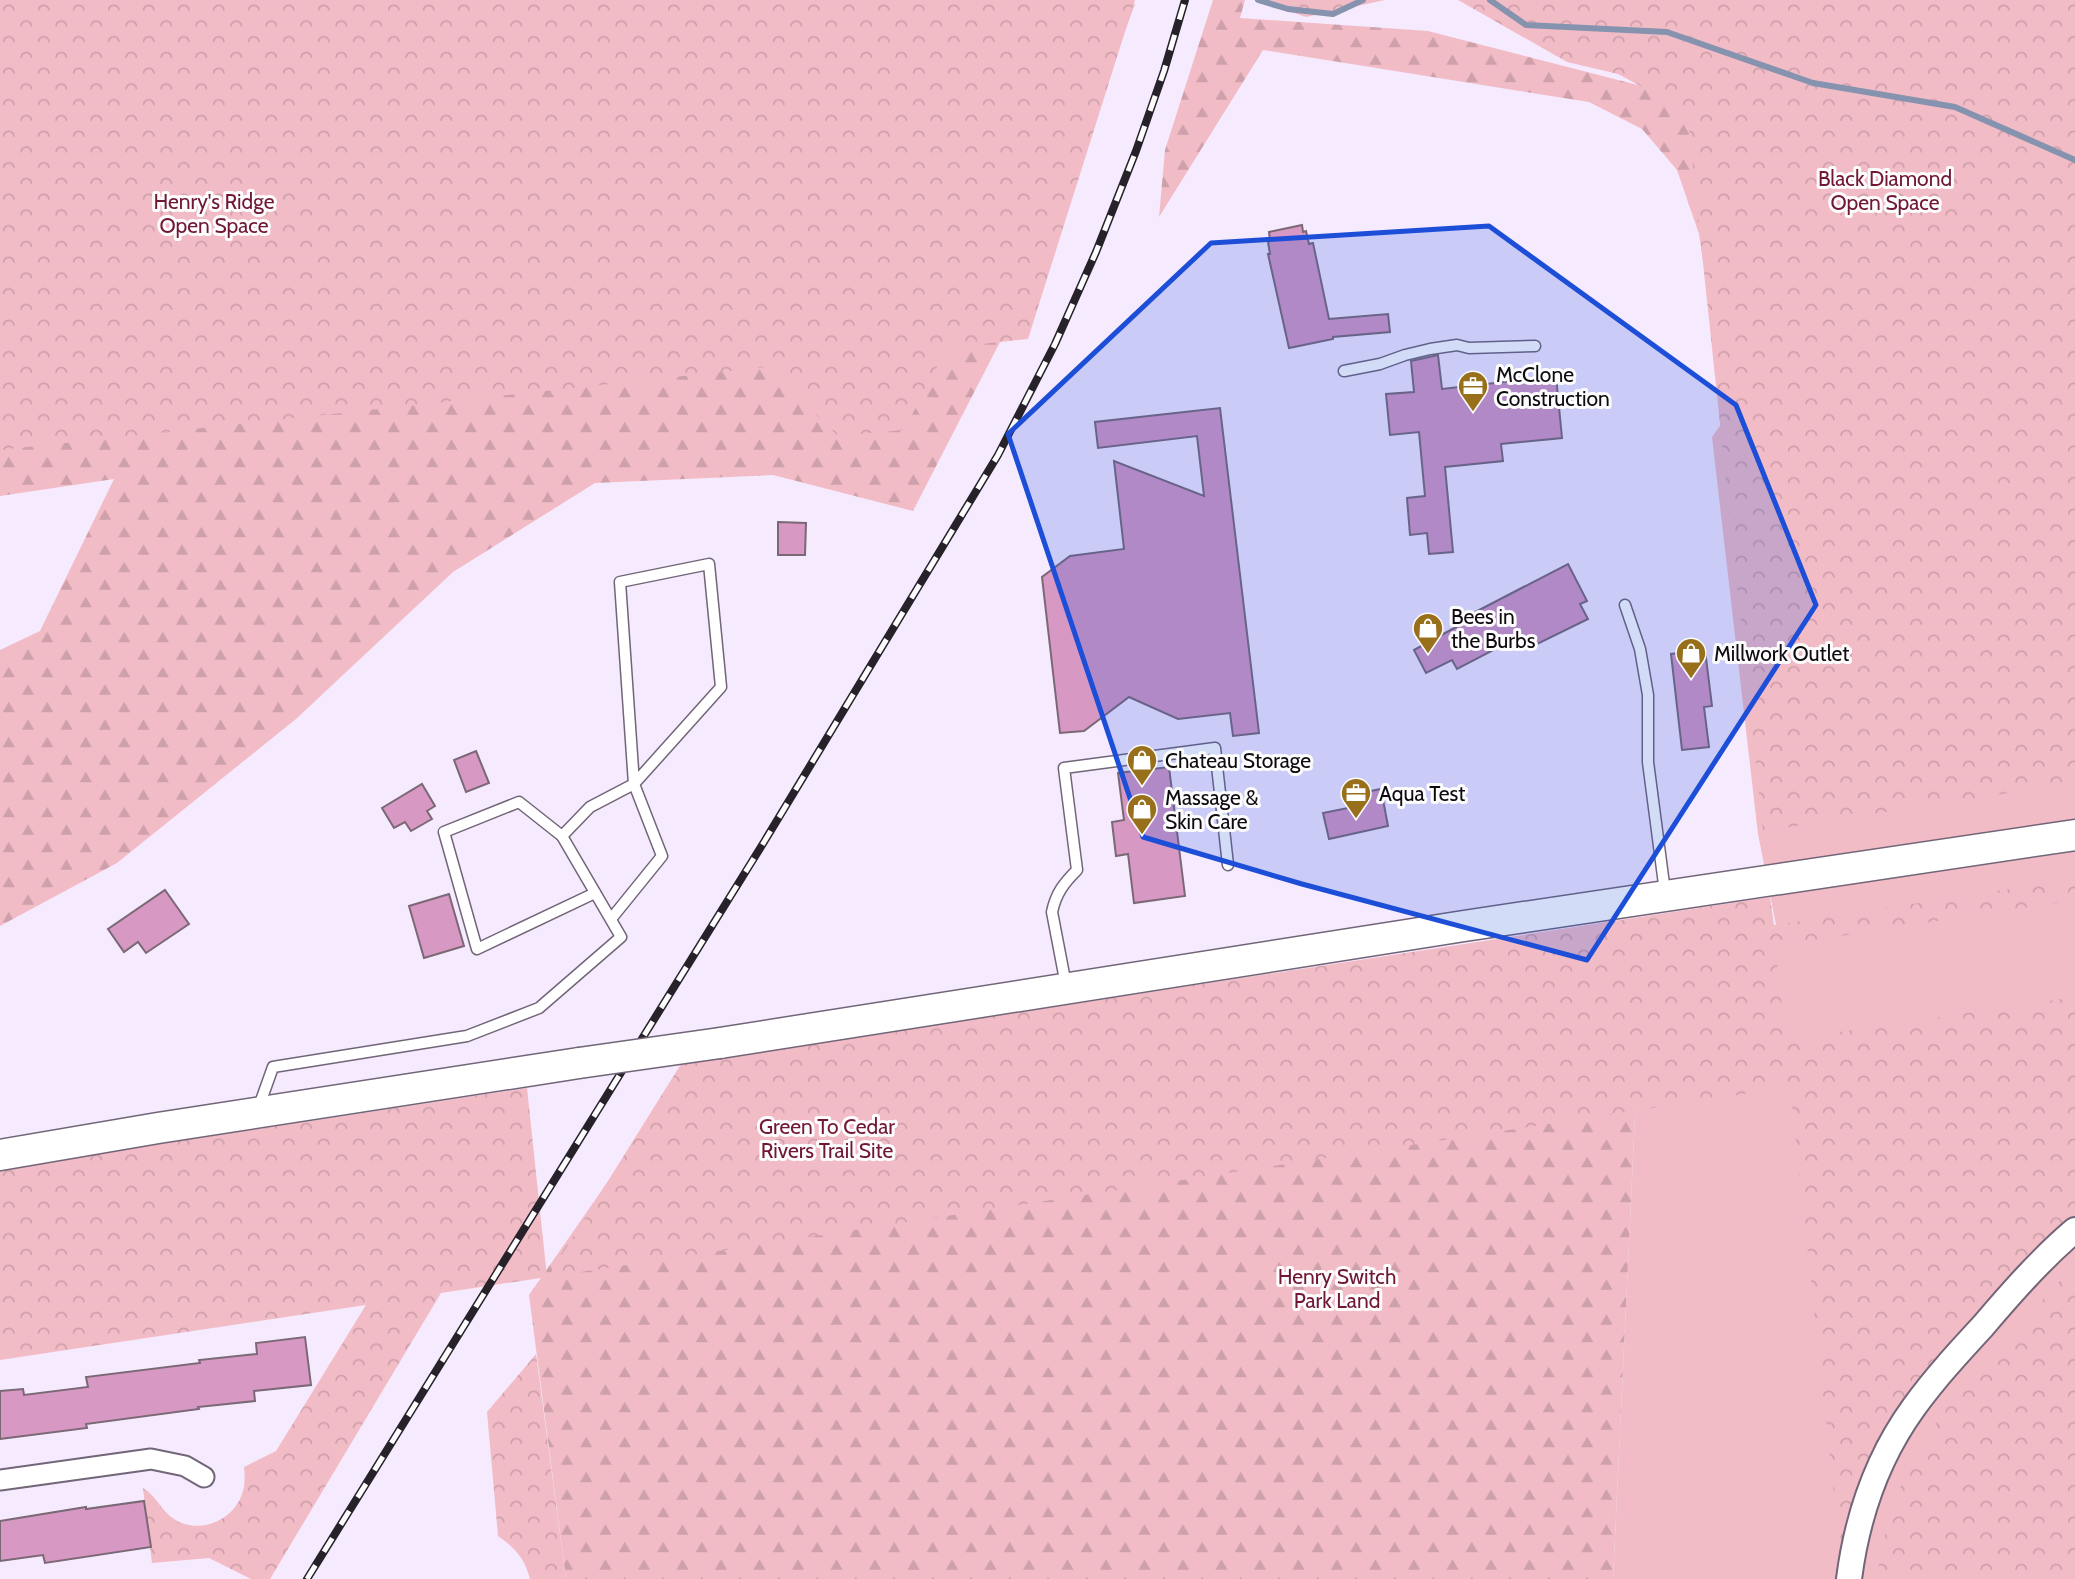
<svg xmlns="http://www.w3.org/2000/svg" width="2075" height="1579" font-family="Cabin,sans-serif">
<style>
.green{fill:#f2bcc7}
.forest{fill:url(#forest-firs)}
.park{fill:url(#park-crowns)}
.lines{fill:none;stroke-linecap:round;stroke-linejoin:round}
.stream{stroke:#8693af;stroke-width:6}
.building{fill:#d798c3;stroke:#7b6875;stroke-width:2}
.service-casing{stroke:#716577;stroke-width:13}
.minor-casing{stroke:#716577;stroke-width:23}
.tertiary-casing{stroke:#716577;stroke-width:28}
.primary-casing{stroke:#716577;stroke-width:33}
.service{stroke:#fff;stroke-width:10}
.minor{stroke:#fff;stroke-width:19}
.tertiary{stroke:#fff;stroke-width:24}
.primary{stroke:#fff;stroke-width:30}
.rail-casing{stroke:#27222a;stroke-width:8}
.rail{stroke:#fcfcfc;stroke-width:5;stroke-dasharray:16;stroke-linecap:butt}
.primary-bridge-casing{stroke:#716577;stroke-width:33;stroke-linecap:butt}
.primary-bridge{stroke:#fff;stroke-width:30}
.marked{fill:#1d4ed8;fill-opacity:0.2;stroke:#1d4ed8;stroke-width:5;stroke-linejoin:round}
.labels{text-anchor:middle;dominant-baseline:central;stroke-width:6;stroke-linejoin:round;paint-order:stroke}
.park-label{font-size:21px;fill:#701736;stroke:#fcfcfc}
.poi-label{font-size:21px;fill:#0e0a10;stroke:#fcfcfc;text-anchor:start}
</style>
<defs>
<pattern id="forest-firs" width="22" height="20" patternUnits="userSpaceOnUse" patternTransform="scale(1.75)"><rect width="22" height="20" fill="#f2bcc7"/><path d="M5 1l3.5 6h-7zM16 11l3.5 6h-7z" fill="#cea0aa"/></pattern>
<pattern id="park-crowns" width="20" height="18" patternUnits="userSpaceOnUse" patternTransform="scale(1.75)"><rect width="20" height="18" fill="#f2bcc7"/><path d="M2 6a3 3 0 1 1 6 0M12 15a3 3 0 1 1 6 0" fill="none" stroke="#cea0aa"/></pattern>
</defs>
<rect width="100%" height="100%" fill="#f6eafe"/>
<polygon class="green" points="2075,227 2075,1475 2059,1579 1613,1579 1643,947 1777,930 1758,834 1712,437 1744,392"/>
<g class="forest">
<polygon points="0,0 1119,0 1135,4 1092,121 1018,307 913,511 773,475 595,483 453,572 296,719 117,863 0,926 0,650 40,631 114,479 0,496"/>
<polygon points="1213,0 1245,0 1240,18 1428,31 1750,114 1720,371 1699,234 1677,170 1642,129 1589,102 1263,50 1159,217 1165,150"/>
<polygon points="1643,947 1613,1579 566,1579 529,1295 664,1101"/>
</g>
<g class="park">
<polygon points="0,0 1135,0 1028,339 947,348 904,430 838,436 767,367 0,450"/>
<polygon points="1254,0 1385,0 1306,17"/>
<polygon points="1458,0 2075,0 2075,783 1763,831 1687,111 1618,74 1567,62"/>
<polygon points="2075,879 2075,900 1775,946 1786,1040 2075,997 2075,1227 1929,1386 1843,1579 1790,1087 548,1277 681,1064 1770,897 1774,925"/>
<path d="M527,1088L547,1277L441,1293L270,1579H251L209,1558L152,1563L143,1488C156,1495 161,1511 174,1519C199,1535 233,1521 242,1494C245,1486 245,1476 244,1467L276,1451L366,1305L0,1360V1168Z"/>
<path d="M2075,1266V1579H1877C1884,1520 1904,1465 1940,1417C1959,1392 1982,1369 2003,1345C2027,1319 2049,1290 2075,1266Z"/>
<path d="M536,1354L566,1579H530C524,1557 516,1549 498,1536L487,1412Z"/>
</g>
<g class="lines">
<g class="stream">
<polyline points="1258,0 1288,9 1333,14 1363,0"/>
<polyline points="1490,0 1526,25 1667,32 1813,83 1955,107 2075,160"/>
</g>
</g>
<g class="building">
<polygon points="1302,225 1303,232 1306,231 1309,244 1313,243 1329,319 1388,314 1390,332 1333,337 1333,339 1289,348 1268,254 1270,254 1268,242 1270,241 1269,232"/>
<polygon points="1438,355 1442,389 1556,376 1562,438 1501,444 1503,461 1445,467 1453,552 1429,554 1427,533 1410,535 1407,498 1425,496 1419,432 1390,435 1386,394 1414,392 1411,361"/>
<polygon points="1220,408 1259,733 1233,736 1230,713 1178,719 1129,697 1084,731 1060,733 1042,577 1070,556 1124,549 1114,461 1204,496 1197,436 1098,448 1095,422"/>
<polygon points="778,522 806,523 805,555 778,555"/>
<polygon points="1568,564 1587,601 1580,604 1588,619 1529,648 1522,635 1457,669 1452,660 1426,673 1414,650 1458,626 1456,622"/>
<polygon points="1705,650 1712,706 1704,707 1709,747 1682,750 1671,654"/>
<polygon points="476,751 489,783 466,792 454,760"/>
<polygon points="1169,767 1185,896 1134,903 1128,854 1116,856 1112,822 1124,820 1118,773"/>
<polygon points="422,784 435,806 427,811 432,819 411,831 405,822 394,828 382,808"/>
<polygon points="1381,789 1388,826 1329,839 1323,813 1358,806 1355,794"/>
<polygon points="165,890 189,924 146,953 138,942 124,952 108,929"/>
<polygon points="449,894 464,946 424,958 409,906"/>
<polygon points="305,1337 311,1385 254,1391 255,1401 198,1407 199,1409 86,1424 87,1428 0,1439 0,1391 23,1389 24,1395 88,1387 86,1377 200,1363 199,1360 257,1354 256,1343"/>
<polygon points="144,1501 151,1547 45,1563 43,1555 0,1561 0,1521 86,1507 86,1509"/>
</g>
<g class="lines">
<g class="service-casing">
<g id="service">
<polyline points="1344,371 1380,364 1405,355 1430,349 1457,345 1469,348 1535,346"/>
<polyline points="1625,605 1640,649 1648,695 1648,762 1665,892"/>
<polyline points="562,836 519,802 444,832 477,949 595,893"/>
<path d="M1066,985L1052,912C1056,893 1064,883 1077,870L1064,768L1215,748L1228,865"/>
<polyline points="258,1109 273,1067 467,1036 539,1008 621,937 562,836 590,807 634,784 620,582 709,564 721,687 634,784 662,856 611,919"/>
</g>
</g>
<g class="minor-casing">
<polyline id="minor" points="0,1480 151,1459 185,1466 204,1477"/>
</g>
<g class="tertiary-casing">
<path id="tertiary" d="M1849,1579C1857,1517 1877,1458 1914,1407C1935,1378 1959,1352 1983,1326C2012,1292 2041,1259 2075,1230"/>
</g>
<g class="primary-casing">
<g id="primary">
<polyline points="720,1043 1464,926 2075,835"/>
<polyline points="0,1155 158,1128 579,1063"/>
</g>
</g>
<use href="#service" class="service"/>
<use href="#minor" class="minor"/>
<use href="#tertiary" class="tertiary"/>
<use href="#primary" class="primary"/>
<g class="rail-casing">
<polyline id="rail" points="307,1579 764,842 998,455 1055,344 1096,252 1136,151 1164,71 1185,0"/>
</g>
<use href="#rail" class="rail"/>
<g class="primary-bridge-casing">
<polyline id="primary-bridge" points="579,1063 720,1043"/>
</g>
<use href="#primary-bridge" class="primary-bridge"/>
</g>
<path class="marked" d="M1489,226L1736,405L1816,605L1587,960L1302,884L1143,837L1008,434L1211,243Z"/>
<defs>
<g id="office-pin" transform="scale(1.575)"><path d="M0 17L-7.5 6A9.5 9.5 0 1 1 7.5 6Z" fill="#98701b" stroke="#fcfcfc"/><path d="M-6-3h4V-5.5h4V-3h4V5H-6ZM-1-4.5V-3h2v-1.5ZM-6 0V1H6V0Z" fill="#fff"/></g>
<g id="shop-pin" transform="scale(1.575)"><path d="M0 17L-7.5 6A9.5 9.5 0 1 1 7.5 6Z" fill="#98701b" stroke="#fcfcfc"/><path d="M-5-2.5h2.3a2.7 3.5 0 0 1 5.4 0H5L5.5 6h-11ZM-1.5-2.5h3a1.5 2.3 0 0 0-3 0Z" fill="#fff"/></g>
</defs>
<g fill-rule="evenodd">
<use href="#office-pin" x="1473" y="386"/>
<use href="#shop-pin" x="1428" y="628"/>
<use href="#shop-pin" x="1691" y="653"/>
<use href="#shop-pin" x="1142" y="760"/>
<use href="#office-pin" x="1356" y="793"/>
<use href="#shop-pin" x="1142" y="809"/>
</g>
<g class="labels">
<g class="park-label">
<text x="1885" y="178">Black Diamond<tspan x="1885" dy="24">Open Space</tspan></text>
<text x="214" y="201">Henry's Ridge<tspan x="214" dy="24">Open Space</tspan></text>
<text x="827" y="1126">Green To Cedar<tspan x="827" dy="24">Rivers Trail Site</tspan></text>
<text x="1337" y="1276">Henry Switch<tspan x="1337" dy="24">Park Land</tspan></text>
</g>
<g class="poi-label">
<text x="1496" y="374">McClone<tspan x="1496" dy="24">Construction</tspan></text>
<text x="1451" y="616">Bees in<tspan x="1451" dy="24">the Burbs</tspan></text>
<text x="1714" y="653">Millwork Outlet</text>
<text x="1165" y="760">Chateau Storage</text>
<text x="1379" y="793">Aqua Test</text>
<text x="1165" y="797">Massage &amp;<tspan x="1165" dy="24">Skin Care</tspan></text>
</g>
</g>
</svg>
